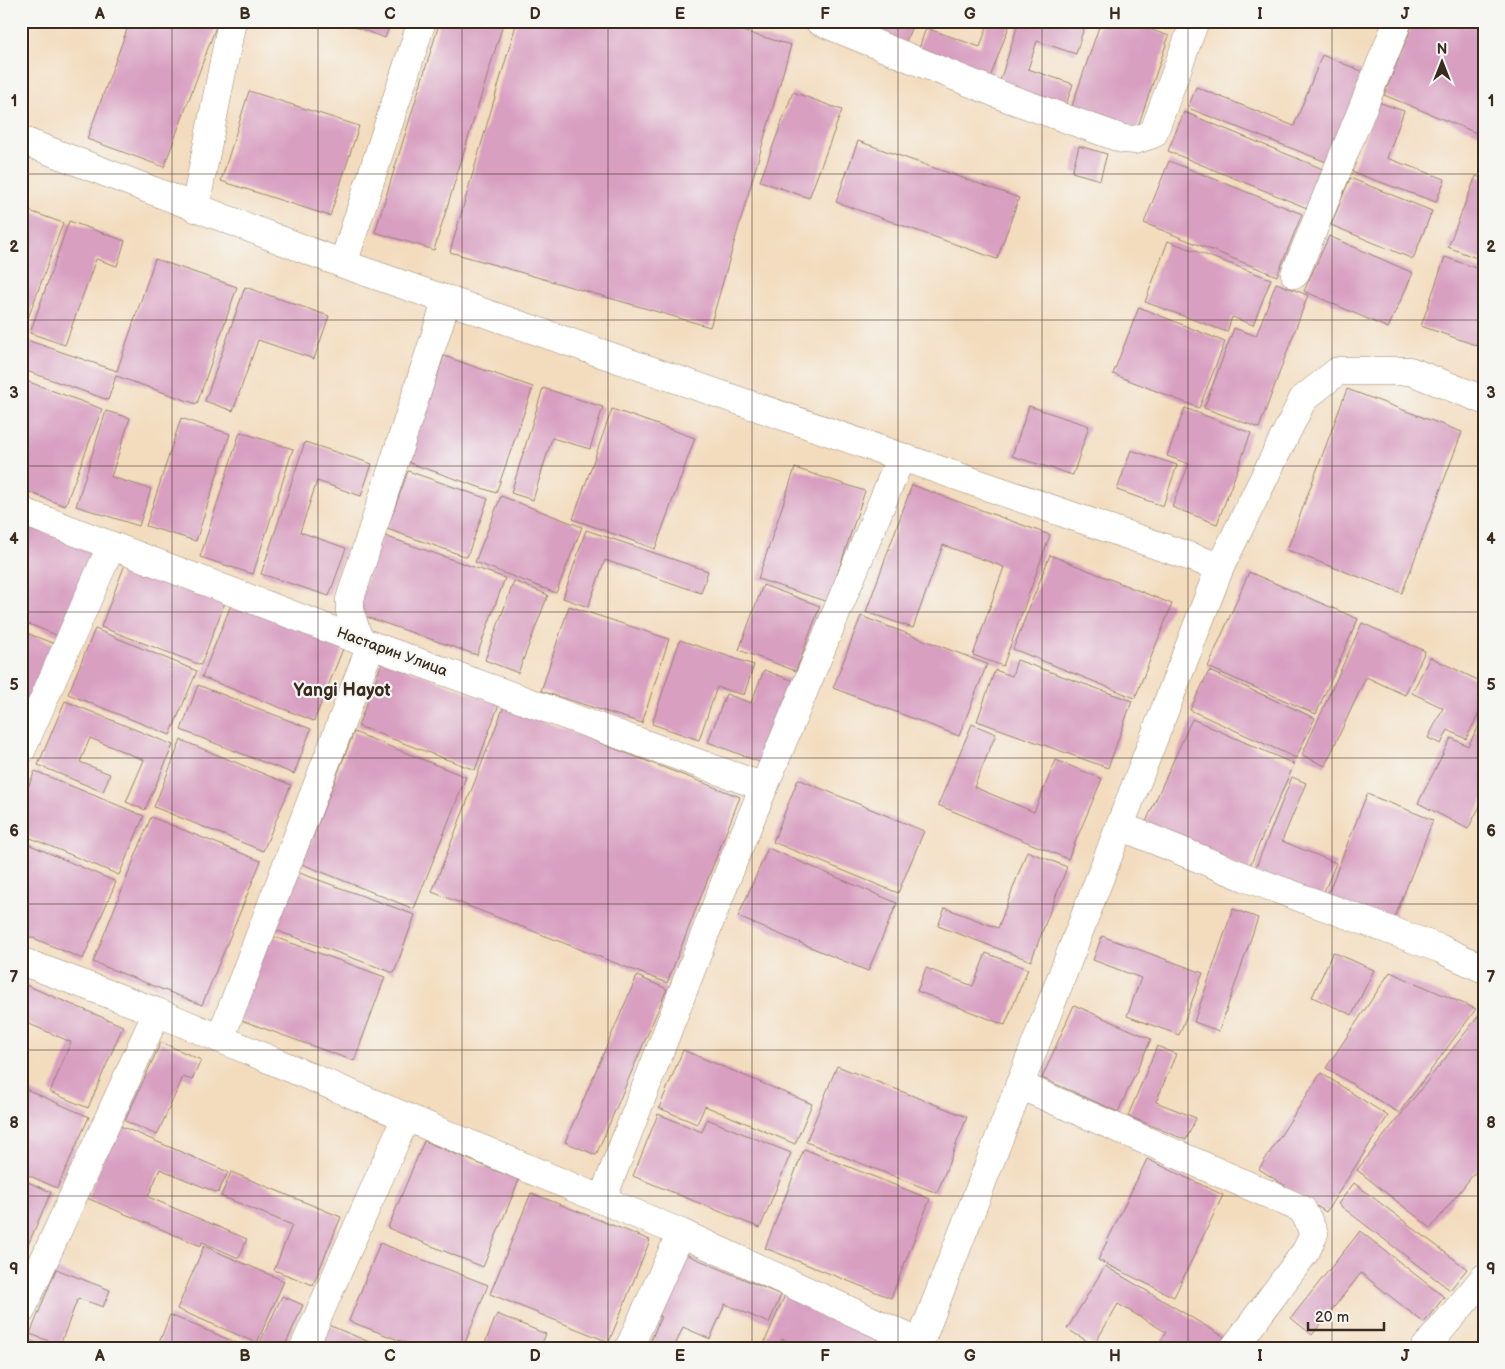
<svg xmlns="http://www.w3.org/2000/svg" width="1505" height="1369" font-family="'Balsamiq Sans',sans-serif">
<style>
.building{fill:#d89fc1}
.lines{fill:none;stroke-linecap:round;stroke-linejoin:round}
.minor-casing{stroke:#97836e;stroke-width:29}
.minor{stroke:#fff;stroke-width:28}
.grid{fill:none;stroke:#3b2a1e;stroke-width:1;stroke-opacity:0.55}
.labels{text-anchor:middle;dominant-baseline:central;stroke-width:4.5;stroke-linejoin:round;paint-order:stroke}
.street-label{font-size:15px;fill:#3b2a1e;stroke:#f6f6f2}
.quarter-label{font-size:18px;font-weight:bold;fill:#3b2a1e;stroke:#f6f6f2}
.neatline{fill:none;stroke:#3b2a1e;stroke-width:2}
.grid-label{font-size:16px;text-anchor:middle;font-weight:bold;fill:#3b2a1e}
</style>
<rect width="100%" height="100%" fill="#f6f6f2"/>
<filter id="ink" filterUnits="userSpaceOnUse"><feTurbulence type="fractalNoise" baseFrequency=".02" numOctaves="2"/><feDisplacementMap in="SourceGraphic" scale="10" xChannelSelector="R" yChannelSelector="G"/><feConvolveMatrix kernelMatrix="1 2 1 2 8 2 1 2 1" color-interpolation-filters="sRGB"/></filter>
<filter id="wash" filterUnits="userSpaceOnUse"><feTurbulence type="fractalNoise" baseFrequency=".0096" numOctaves="4" result="noise"/><feDisplacementMap in="SourceGraphic" scale="20" xChannelSelector="R" yChannelSelector="G"/><feGaussianBlur stdDeviation="1.12" result="paint"/><feColorMatrix in="noise" values="0 0 0 0 0 0 0 0 0 0 0 0 0 0 0 0 0 1.4 0 .05"/><feComposite in="paint" operator="in"/></filter>
<g filter="url(#wash)">
<rect width="100%" height="100%" fill="#f3dcbe"/>
<g id="blocks">
<g class="building">
<polygon points="130,21 218,21 164,167 87,139"/>
<polygon points="338,21 391,21 385,38"/>
<polygon points="440,21 504,21 434,250 375,232"/>
<polygon points="517,21 707,21 791,45 710,327 450,252"/>
<polygon points="847,21 914,21 905,44"/>
<polygon points="989,21 1011,21 988,83 916,57 926,28 980,47"/>
<polygon points="1019,21 1086,21 1076,54 1037,41 1028,69 1073,84 1065,108 998,87"/>
<polygon points="1101,21 1126,21 1169,36 1135,135 1070,112"/>
<polygon points="1154,21 1175,21 1172,29"/>
<polygon points="1414,21 1484,21 1484,136 1384,95"/>
<polygon points="1322,55 1364,72 1329,163 1188,108 1196,87 1294,126"/>
<polygon points="249,91 359,126 330,216 221,181"/>
<polygon points="793,92 842,110 809,198 760,181"/>
<polygon points="1378,102 1404,111 1387,158 1445,179 1436,202 1352,172"/>
<polygon points="1184,112 1323,169 1307,208 1168,151"/>
<polygon points="858,141 1019,198 997,259 836,202"/>
<polygon points="1079,146 1107,154 1100,180 1072,172"/>
<polygon points="1169,161 1302,214 1277,276 1144,223"/>
<polygon points="1476,176 1484,179 1484,261 1448,247"/>
<polygon points="1350,178 1432,211 1413,259 1331,225"/>
<polygon points="21,208 63,223 24,329 21,328"/>
<polygon points="69,221 125,241 117,266 96,259 65,345 30,333"/>
<polygon points="1329,236 1413,273 1388,328 1304,291"/>
<polygon points="1168,241 1271,279 1253,325 1232,317 1227,332 1145,302"/>
<polygon points="1445,257 1484,271 1484,348 1421,326"/>
<polygon points="155,259 237,287 197,404 116,376 108,400 21,369 21,338 117,371"/>
<polygon points="1276,283 1308,295 1259,428 1204,408 1234,328 1256,336"/>
<polygon points="245,287 329,316 314,359 258,340 233,411 205,401"/>
<polygon points="1139,307 1225,342 1199,408 1113,374"/>
<polygon points="444,356 533,387 496,493 407,462"/>
<polygon points="21,379 102,409 65,506 21,489"/>
<polygon points="543,388 603,407 590,449 552,438 533,500 511,493"/>
<polygon points="1347,389 1462,432 1402,593 1287,550"/>
<polygon points="1029,406 1089,426 1073,475 1012,456"/>
<polygon points="1185,408 1251,433 1217,524 1172,507 1189,464 1167,456"/>
<polygon points="612,409 695,438 655,549 573,519"/>
<polygon points="106,411 130,418 111,477 151,489 139,526 76,506"/>
<polygon points="181,418 230,434 196,541 146,526"/>
<polygon points="240,432 293,449 253,574 200,557"/>
<polygon points="305,442 372,464 361,496 317,481 300,532 346,548 329,596 261,574"/>
<polygon points="1131,450 1177,465 1163,506 1117,490"/>
<polygon points="795,468 865,491 828,602 758,579"/>
<polygon points="408,471 488,499 467,557 387,529"/>
<polygon points="912,485 1050,535 1003,666 973,655 1004,567 943,545 913,628 866,612"/>
<polygon points="501,496 582,527 556,593 475,562"/>
<polygon points="21,523 93,552 59,636 21,621"/>
<polygon points="586,530 708,571 701,593 605,560 588,607 563,598"/>
<polygon points="382,535 505,578 477,655 355,613"/>
<polygon points="1050,555 1172,604 1135,698 1013,649"/>
<polygon points="127,559 227,597 201,665 101,627"/>
<polygon points="1249,572 1358,619 1316,714 1208,667"/>
<polygon points="514,581 548,595 518,673 485,660"/>
<polygon points="763,585 820,606 796,671 739,650"/>
<polygon points="233,600 345,644 314,721 202,677"/>
<polygon points="569,606 669,639 642,723 541,691"/>
<polygon points="861,616 987,664 959,736 833,688"/>
<polygon points="1362,623 1425,651 1405,695 1366,677 1325,766 1302,755"/>
<polygon points="95,629 197,671 170,735 68,694"/>
<polygon points="21,631 55,644 21,726"/>
<polygon points="680,640 754,665 744,695 717,687 699,740 652,724"/>
<polygon points="1430,657 1484,683 1484,703 1466,739 1448,730 1441,744 1428,738 1443,708 1412,693"/>
<polygon points="383,660 499,704 475,770 358,726"/>
<polygon points="1017,660 1132,701 1108,768 977,721 995,670 1012,676"/>
<polygon points="764,670 794,681 762,763 708,742 726,694 751,703"/>
<polygon points="1209,671 1315,718 1296,758 1190,710"/>
<polygon points="198,685 311,729 294,774 181,730"/>
<polygon points="65,701 173,745 145,810 126,802 144,760 90,738 80,762 110,774 103,792 38,765"/>
<polygon points="504,706 740,797 667,983 432,892"/>
<polygon points="1484,716 1484,798 1468,829 1418,803 1451,738 1468,746"/>
<polygon points="1192,719 1294,764 1248,870 1145,824"/>
<polygon points="972,724 996,734 974,787 1034,812 1056,760 1102,779 1068,859 938,805"/>
<polygon points="354,732 466,777 414,909 302,864"/>
<polygon points="181,740 291,785 263,851 154,807"/>
<polygon points="35,771 144,816 119,875 21,834 21,803"/>
<polygon points="1292,777 1306,783 1282,841 1336,863 1321,899 1254,872"/>
<polygon points="798,779 924,831 898,893 773,842"/>
<polygon points="1367,794 1433,820 1391,927 1325,901"/>
<polygon points="151,817 261,861 202,1005 93,962"/>
<polygon points="21,841 116,882 83,959 21,933"/>
<polygon points="768,848 897,903 868,971 738,917"/>
<polygon points="1027,851 1067,867 1031,961 938,926 945,908 998,928"/>
<polygon points="294,871 415,915 394,973 272,929"/>
<polygon points="1233,909 1258,918 1219,1031 1194,1022"/>
<polygon points="269,935 385,977 354,1061 238,1019"/>
<polygon points="1102,936 1203,973 1179,1035 1127,1016 1141,978 1093,960"/>
<polygon points="1333,952 1374,970 1352,1015 1312,997"/>
<polygon points="986,953 1028,969 1005,1025 917,991 926,968 973,986"/>
<polygon points="1390,972 1476,1009 1399,1113 1326,1068"/>
<polygon points="637,976 667,989 596,1155 565,1142"/>
<polygon points="21,983 123,1026 88,1108 50,1092 71,1042 27,1023 21,1038"/>
<polygon points="1074,1005 1151,1039 1118,1112 1042,1078"/>
<polygon points="1484,1009 1484,1161 1431,1228 1357,1170"/>
<polygon points="161,1042 201,1060 192,1080 183,1077 157,1135 125,1121"/>
<polygon points="1157,1046 1176,1054 1156,1102 1196,1118 1186,1140 1128,1116"/>
<polygon points="683,1050 812,1104 795,1144 705,1106 697,1124 659,1108"/>
<polygon points="837,1066 967,1117 937,1193 806,1142"/>
<polygon points="1321,1073 1388,1116 1326,1212 1259,1169"/>
<polygon points="21,1087 89,1117 57,1188 21,1172"/>
<polygon points="658,1114 702,1132 707,1119 791,1153 760,1228 633,1176"/>
<polygon points="118,1125 228,1172 218,1193 160,1169 148,1197 247,1239 239,1258 202,1242 201,1246 87,1198"/>
<polygon points="424,1141 519,1180 483,1267 388,1228"/>
<polygon points="804,1149 930,1199 891,1298 765,1248"/>
<polygon points="1147,1159 1223,1195 1174,1297 1098,1260"/>
<polygon points="231,1172 341,1217 313,1285 274,1270 292,1225 221,1196"/>
<polygon points="21,1179 51,1192 21,1261"/>
<polygon points="1354,1183 1467,1269 1450,1290 1338,1204"/>
<polygon points="531,1193 650,1240 609,1342 490,1294"/>
<polygon points="1360,1231 1444,1297 1424,1323 1361,1273 1312,1335 1291,1318"/>
<polygon points="380,1243 488,1285 463,1348 419,1348 349,1321"/>
<polygon points="204,1246 284,1281 257,1343 177,1309"/>
<polygon points="683,1253 781,1295 769,1323 725,1304 710,1339 683,1327 674,1348 648,1348 661,1316 657,1314"/>
<polygon points="1105,1266 1226,1338 1220,1348 1168,1348 1160,1343 1166,1332 1118,1304 1094,1345 1067,1329"/>
<polygon points="56,1269 110,1290 103,1307 78,1298 60,1345 30,1334"/>
<polygon points="785,1295 879,1336 875,1348 804,1348 782,1339 778,1348 762,1348"/>
<polygon points="282,1296 303,1305 284,1348 260,1348 258,1347"/>
<polygon points="497,1314 546,1334 540,1348 483,1348"/>
<polygon points="170,1315 249,1348 157,1348"/>
<polygon points="326,1324 384,1348 333,1348 334,1345 320,1339"/>
<polygon points="30,1340 48,1348 27,1348"/>
<polygon points="587,1341 603,1348 584,1348"/>
</g>
</g>
</g>
<g filter="url(#ink)">
<use href="#blocks" fill-opacity="0" stroke="#97836e" stroke-width="1"/>
<g class="lines">
<g class="minor-casing">
<g id="minor">
<polyline points="819,21 1008,98 1123,139 1135,140 1153,134 1195,21"/>
<polyline points="21,140 343,264 1220,567"/>
<polyline points="195,208 232,21"/>
<polyline points="343,264 422,21"/>
<polyline points="1295,274 1398,21"/>
<polyline points="21,511 371,645 764,787"/>
<polyline points="359,640 350,612 350,599 447,299"/>
<polyline points="21,751 111,546"/>
<polyline points="1120,826 1247,878 1441,949 1484,969"/>
<polyline points="21,961 157,1012 681,1233 920,1343"/>
<polyline points="220,1039 371,645"/>
<polyline points="1019,1085 1302,1209 1308,1220 1314,1234 1306,1251 1234,1348"/>
<polyline points="602,1200 736,854 901,457"/>
<polyline points="21,1311 157,1012"/>
<polyline points="304,1348 406,1117"/>
<polyline points="629,1348 681,1233"/>
<polyline points="918,1348 1220,567 1303,399 1338,371 1410,371 1484,400"/>
<polyline points="1425,1348 1484,1278"/>
</g>
</g>
<use href="#minor" class="minor"/>
</g>
</g>
<path class="grid" d="M172,21V1348M318,21V1348M462,21V1348M608,21V1348M752,21V1348M898,21V1348M1042,21V1348M1188,21V1348M1332,21V1348M21,174H1484M21,320H1484M21,466H1484M21,612H1484M21,758H1484M21,904H1484M21,1050H1484M21,1196H1484"/>
<g class="labels">
<g class="street-label">
<text transform="translate(392 652) rotate(20)">Настарин Улица</text>
</g>
<g class="quarter-label">
<text x="342" y="690">Yangi Hayot</text>
</g>
</g>
<rect width="1505" height="1369" fill="none" stroke="#f6f6f2" stroke-width="55"/>
<g transform="translate(1442 62)" stroke="#f6f6f2" stroke-width="4" paint-order="stroke">
<path d="M0-4L9 19L0 12L-9 19Z" fill="#3b2a1e"/>
<text y="-8" font-size="14" font-weight="bold" text-anchor="middle" fill="#3b2a1e">N</text>
</g>
<path d="M1308 1322v8h76v-8" fill="none" stroke="#3b2a1e" stroke-width="2.5"/>
<text x="1315" y="1322" font-size="15" fill="#3b2a1e" stroke="#f6f6f2" stroke-width="4" paint-order="stroke">20 m</text>
<rect x="28" y="28" width="1450" height="1314" class="neatline"/>
<g class="grid-label">
<text x="100" y="19">A</text>
<text x="245" y="19">B</text>
<text x="390" y="19">C</text>
<text x="535" y="19">D</text>
<text x="680" y="19">E</text>
<text x="825" y="19">F</text>
<text x="970" y="19">G</text>
<text x="1115" y="19">H</text>
<text x="1260" y="19">I</text>
<text x="1405" y="19">J</text>
<text x="14" y="106">1</text>
<text x="1491" y="106">1</text>
<text x="14" y="252">2</text>
<text x="1491" y="252">2</text>
<text x="14" y="398">3</text>
<text x="1491" y="398">3</text>
<text x="14" y="544">4</text>
<text x="1491" y="544">4</text>
<text x="14" y="690">5</text>
<text x="1491" y="690">5</text>
<text x="14" y="836">6</text>
<text x="1491" y="836">6</text>
<text x="14" y="982">7</text>
<text x="1491" y="982">7</text>
<text x="14" y="1128">8</text>
<text x="1491" y="1128">8</text>
<text x="14" y="1274">9</text>
<text x="1491" y="1274">9</text>
<text x="100" y="1361">A</text>
<text x="245" y="1361">B</text>
<text x="390" y="1361">C</text>
<text x="535" y="1361">D</text>
<text x="680" y="1361">E</text>
<text x="825" y="1361">F</text>
<text x="970" y="1361">G</text>
<text x="1115" y="1361">H</text>
<text x="1260" y="1361">I</text>
<text x="1405" y="1361">J</text>
</g>
</svg>
